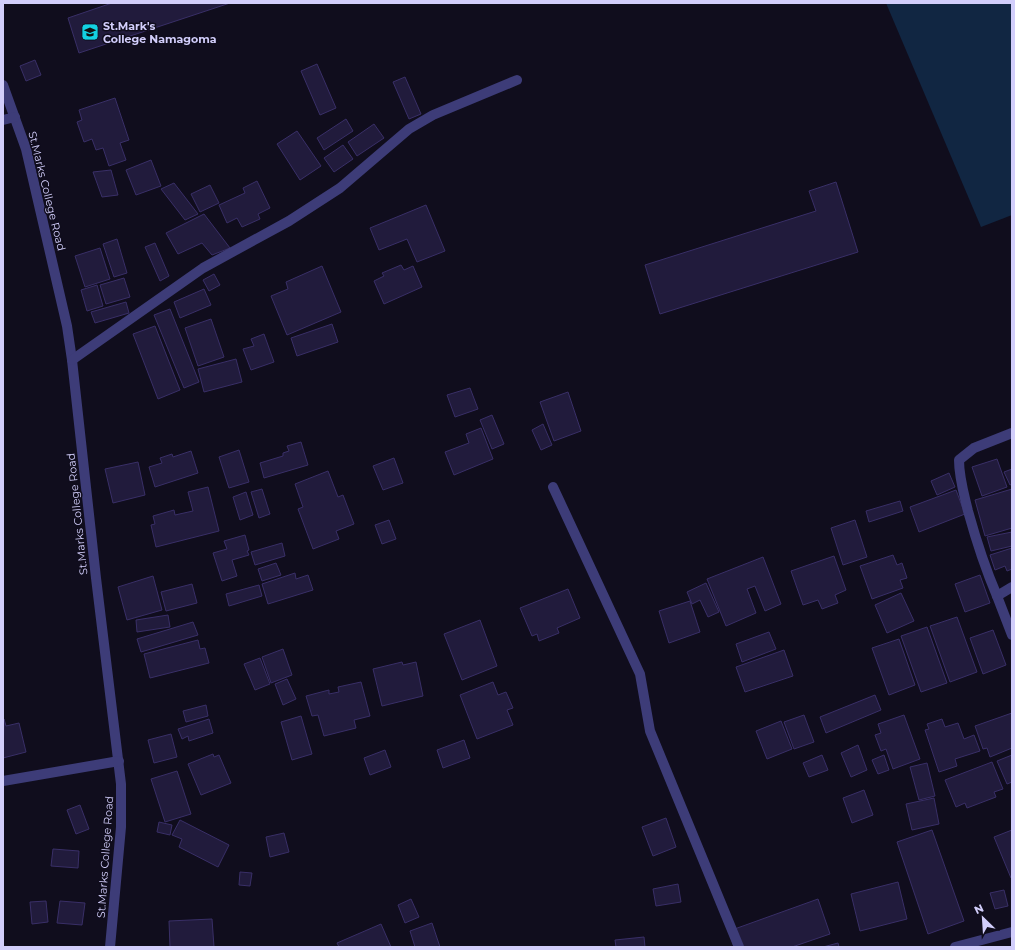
<svg xmlns="http://www.w3.org/2000/svg" width="1015" height="950" font-family="Montserrat,sans-serif">
<style>
.water{fill:#112642}
.building{fill:#211b3c;stroke:#392f67}
.lines{fill:none;stroke-linecap:round;stroke-linejoin:round}
.minor{stroke:#3d3c78;stroke-width:10}
.labels{text-anchor:middle;dominant-baseline:central;stroke-width:3;stroke-linejoin:round;paint-order:stroke}
.poi-label{font-size:11px;font-weight:bold;fill:#d2cefb;stroke:#100d1d;text-anchor:start}
.street-label{font-size:11px;fill:#d2cefb;stroke:#100d1d}
</style>
<rect width="100%" height="100%" fill="#100d1d"/>
<polygon class="water" points="886,3 1012,3 1012,215 981,227"/>
<g class="building">
<polygon points="112,3 230,3 79,53 68,18"/>
<polygon points="35,60 41,75 26,81 20,66"/>
<polygon points="317,64 336,108 320,115 301,71"/>
<polygon points="405,77 421,114 409,119 393,82"/>
<polygon points="115,98 129,140 120,143 126,160 109,166 103,148 96,150 92,139 84,142 77,122 82,120 79,110"/>
<polygon points="346,119 353,131 324,150 317,138"/>
<polygon points="374,124 384,138 357,156 348,142"/>
<polygon points="297,131 321,166 300,180 277,144"/>
<polygon points="343,145 353,159 334,172 324,158"/>
<polygon points="151,160 161,186 136,195 126,170"/>
<polygon points="111,170 118,195 102,197 93,172"/>
<polygon points="257,181 270,208 258,214 260,219 242,227 237,218 227,223 219,205 245,193 243,188"/>
<polygon points="836,182 858,252 660,314 645,265 816,211 809,191"/>
<polygon points="174,183 198,214 185,220 161,189"/>
<polygon points="210,185 219,203 200,212 191,194"/>
<polygon points="426,205 445,251 417,262 407,239 379,250 370,228"/>
<polygon points="204,214 230,248 212,255 202,243 178,254 166,233"/>
<polygon points="117,239 127,273 114,277 103,244"/>
<polygon points="155,243 169,276 160,281 145,247"/>
<polygon points="100,248 110,279 85,287 75,256"/>
<polygon points="401,265 404,270 413,266 422,287 384,304 374,281 384,276 382,273"/>
<polygon points="322,266 341,312 287,335 271,296 288,289 286,282"/>
<polygon points="214,274 220,285 209,291 203,280"/>
<polygon points="124,278 130,297 106,304 100,285"/>
<polygon points="97,285 103,306 87,311 81,290"/>
<polygon points="204,289 211,305 180,318 174,302"/>
<polygon points="126,302 129,313 95,323 91,312"/>
<polygon points="170,309 199,382 184,388 154,315"/>
<polygon points="211,319 224,357 198,366 185,328"/>
<polygon points="332,324 338,342 297,356 291,338"/>
<polygon points="155,326 180,390 158,399 133,334"/>
<polygon points="264,334 274,362 251,370 243,349 254,346 251,339"/>
<polygon points="236,359 242,382 204,392 198,369"/>
<polygon points="470,388 478,409 455,417 447,395"/>
<polygon points="568,392 581,431 554,441 540,402"/>
<polygon points="492,415 504,444 492,449 480,420"/>
<polygon points="543,424 552,445 541,450 532,430"/>
<polygon points="481,428 493,459 454,475 445,452 469,443 466,434"/>
<polygon points="301,442 308,465 264,478 260,463 283,456 283,453 289,451 287,446"/>
<polygon points="239,450 249,482 229,488 219,457"/>
<polygon points="191,451 198,473 155,487 149,467 162,463 160,458 172,454 173,457"/>
<polygon points="394,458 403,483 383,490 373,466"/>
<polygon points="997,459 1007,487 982,496 972,467"/>
<polygon points="138,462 145,495 113,503 105,469"/>
<polygon points="1012,469 1012,484 1010,485 1004,472"/>
<polygon points="328,471 338,497 343,495 354,524 336,531 339,539 313,549 298,509 303,507 295,484"/>
<polygon points="949,473 955,487 937,495 931,481"/>
<polygon points="208,487 219,531 156,547 151,525 155,524 153,516 174,510 175,515 193,511 188,492"/>
<polygon points="262,489 270,514 259,518 251,492"/>
<polygon points="1012,489 1012,528 985,536 975,500"/>
<polygon points="956,490 965,514 919,532 910,507"/>
<polygon points="246,492 253,515 240,520 233,497"/>
<polygon points="900,501 903,511 869,522 866,511"/>
<polygon points="389,520 396,539 382,544 375,525"/>
<polygon points="855,520 867,557 843,565 831,528"/>
<polygon points="1012,532 1012,546 991,551 987,537"/>
<polygon points="245,535 249,550 247,551 249,555 232,560 237,576 222,581 213,553 227,549 224,541"/>
<polygon points="282,543 285,556 255,565 251,552"/>
<polygon points="1012,548 1012,569 1007,571 1005,566 995,570 990,555"/>
<polygon points="893,555 897,565 902,563 907,578 900,580 903,588 872,599 860,566"/>
<polygon points="834,556 846,590 835,595 838,603 822,609 818,600 803,605 791,571"/>
<polygon points="763,557 781,604 765,611 755,586 747,589 756,613 726,626 707,579"/>
<polygon points="276,563 281,575 262,581 258,569"/>
<polygon points="295,573 296,579 308,575 313,590 268,604 262,584"/>
<polygon points="980,575 990,603 965,612 955,584"/>
<polygon points="153,576 162,610 127,620 118,587"/>
<polygon points="706,583 719,612 708,617 700,600 692,604 687,592"/>
<polygon points="192,584 197,603 166,611 161,592"/>
<polygon points="259,585 262,596 229,606 226,594"/>
<polygon points="568,589 580,618 557,628 559,633 539,641 537,634 532,636 520,608"/>
<polygon points="901,593 914,621 887,633 875,605"/>
<polygon points="690,601 700,632 669,643 659,611"/>
<polygon points="168,615 170,627 137,632 136,620"/>
<polygon points="957,617 977,672 950,682 930,626"/>
<polygon points="480,620 497,666 462,680 444,634"/>
<polygon points="193,622 198,635 141,652 137,639"/>
<polygon points="927,627 947,683 921,692 901,636"/>
<polygon points="993,630 1006,665 983,674 970,638"/>
<polygon points="769,632 776,649 742,662 736,644"/>
<polygon points="899,639 915,685 889,695 872,648"/>
<polygon points="198,640 200,649 205,648 209,663 150,678 144,654"/>
<polygon points="283,649 292,675 271,683 262,657"/>
<polygon points="784,650 793,676 745,692 736,667"/>
<polygon points="260,658 270,684 255,690 244,664"/>
<polygon points="402,662 403,665 416,662 423,696 382,706 373,669"/>
<polygon points="287,679 296,699 283,705 275,684"/>
<polygon points="361,682 370,716 354,720 356,728 324,736 318,715 312,716 306,696 329,690 329,694 339,692 338,687"/>
<polygon points="493,682 498,695 506,692 513,708 507,710 513,725 477,739 460,695"/>
<polygon points="875,695 881,710 826,733 820,717"/>
<polygon points="206,705 208,716 186,722 183,711"/>
<polygon points="1012,713 1012,748 990,757 987,748 983,749 975,726"/>
<polygon points="804,715 814,742 794,749 784,722"/>
<polygon points="904,715 920,759 893,769 886,749 881,751 875,735 881,733 878,724"/>
<polygon points="301,716 312,754 292,760 281,722"/>
<polygon points="4,719 6,726 19,723 26,752 3,758"/>
<polygon points="209,719 213,733 189,741 188,736 182,739 178,729"/>
<polygon points="942,719 945,727 958,723 964,739 974,735 980,751 955,759 957,766 939,772 925,730 929,729 927,724"/>
<polygon points="781,721 792,749 767,759 756,731"/>
<polygon points="171,734 177,757 154,763 148,740"/>
<polygon points="464,740 470,758 443,768 437,750"/>
<polygon points="858,745 867,770 851,777 841,753"/>
<polygon points="385,750 391,767 370,775 364,758"/>
<polygon points="213,754 214,757 219,755 231,783 201,795 188,764"/>
<polygon points="822,755 828,770 809,777 803,763"/>
<polygon points="884,755 889,770 878,774 872,760"/>
<polygon points="1012,755 1012,782 1007,784 997,761"/>
<polygon points="992,762 1003,789 994,792 996,797 967,808 965,803 956,807 945,780"/>
<polygon points="927,763 935,796 919,800 910,767"/>
<polygon points="177,771 191,814 165,822 151,779"/>
<polygon points="864,790 873,815 852,823 843,798"/>
<polygon points="934,798 939,824 912,830 906,804"/>
<polygon points="80,805 89,829 76,834 67,810"/>
<polygon points="666,818 676,847 653,856 642,827"/>
<polygon points="180,820 229,845 218,867 179,847 182,839 172,835"/>
<polygon points="159,822 172,825 170,835 157,832"/>
<polygon points="932,830 964,921 928,934 897,842"/>
<polygon points="1012,830 1012,877 1011,878 994,837"/>
<polygon points="284,833 289,852 270,857 266,837"/>
<polygon points="53,849 79,851 78,868 51,866"/>
<polygon points="240,872 252,873 250,886 239,885"/>
<polygon points="898,882 907,919 860,931 851,894"/>
<polygon points="678,884 681,902 656,906 653,889"/>
<polygon points="1004,890 1008,906 995,909 990,893"/>
<polygon points="411,899 419,917 405,923 398,905"/>
<polygon points="818,899 830,934 792,947 734,947 729,931"/>
<polygon points="46,901 48,922 32,924 30,902"/>
<polygon points="60,901 85,903 82,925 57,923"/>
<polygon points="212,919 214,947 170,947 169,921"/>
<polygon points="432,923 440,947 415,947 410,931"/>
<polygon points="381,924 391,947 339,947 337,943"/>
<polygon points="644,937 645,947 616,947 615,940"/>
<polygon points="838,943 839,947 823,947"/>
</g>
<g class="lines">
<g class="minor">
<polyline points="3,85 26,149 67,326 72,360 96,578 121,784 121,827 110,947"/>
<polyline points="3,120 15,117"/>
<polyline points="72,360 203,268 289,221 340,188 409,129 433,115 517,80"/>
<polyline points="553,487 640,674 650,731 739,947"/>
<polyline points="1012,587 997,596 1012,635"/>
<path d="M997,596C985,568 976,540 968,511C964,494 959,478 959,460L974,448L1012,433"/>
<polyline points="3,781 119,761"/>
<polyline points="955,947 1012,932"/>
</g>
</g>
<defs>
<g id="school-square" transform="scale(0.9)"><rect x="-9" y="-9" width="18" height="18" rx="4" fill="#13d1e2" stroke="#100d1d"/><path d="M0-5L7-2L0 1L-7-2ZM-4 1L0 2.5L4 1V4Q0 6-4 4Z" fill="#111"/></g>
</defs>
<g fill-rule="evenodd">
<use href="#school-square" x="90" y="32"/>
</g>
<g class="labels">
<g class="poi-label">
<text x="103" y="26">St.Mark's<tspan x="103" dy="13">College Namagoma</tspan></text>
</g>
<g class="street-label">
<text transform="translate(47 191) rotate(76)">St.Marks College Road</text>
<text transform="translate(77 514) rotate(-96)">St.Marks College Road</text>
<text transform="translate(105 857) rotate(-86)">St.Marks College Road</text>
</g>
</g>
<rect width="1015" height="950" fill="none" stroke="#d2cefb" stroke-width="8"/>
<g transform="translate(983 918) rotate(335)" stroke="#100d1d" stroke-width="3" paint-order="stroke">
<path d="M0-3L7 15L0 10L-7 15Z" fill="#d2cefb"/>
<text y="-6" font-size="11" font-weight="bold" text-anchor="middle" fill="#d2cefb">N</text>
</g>
</svg>
